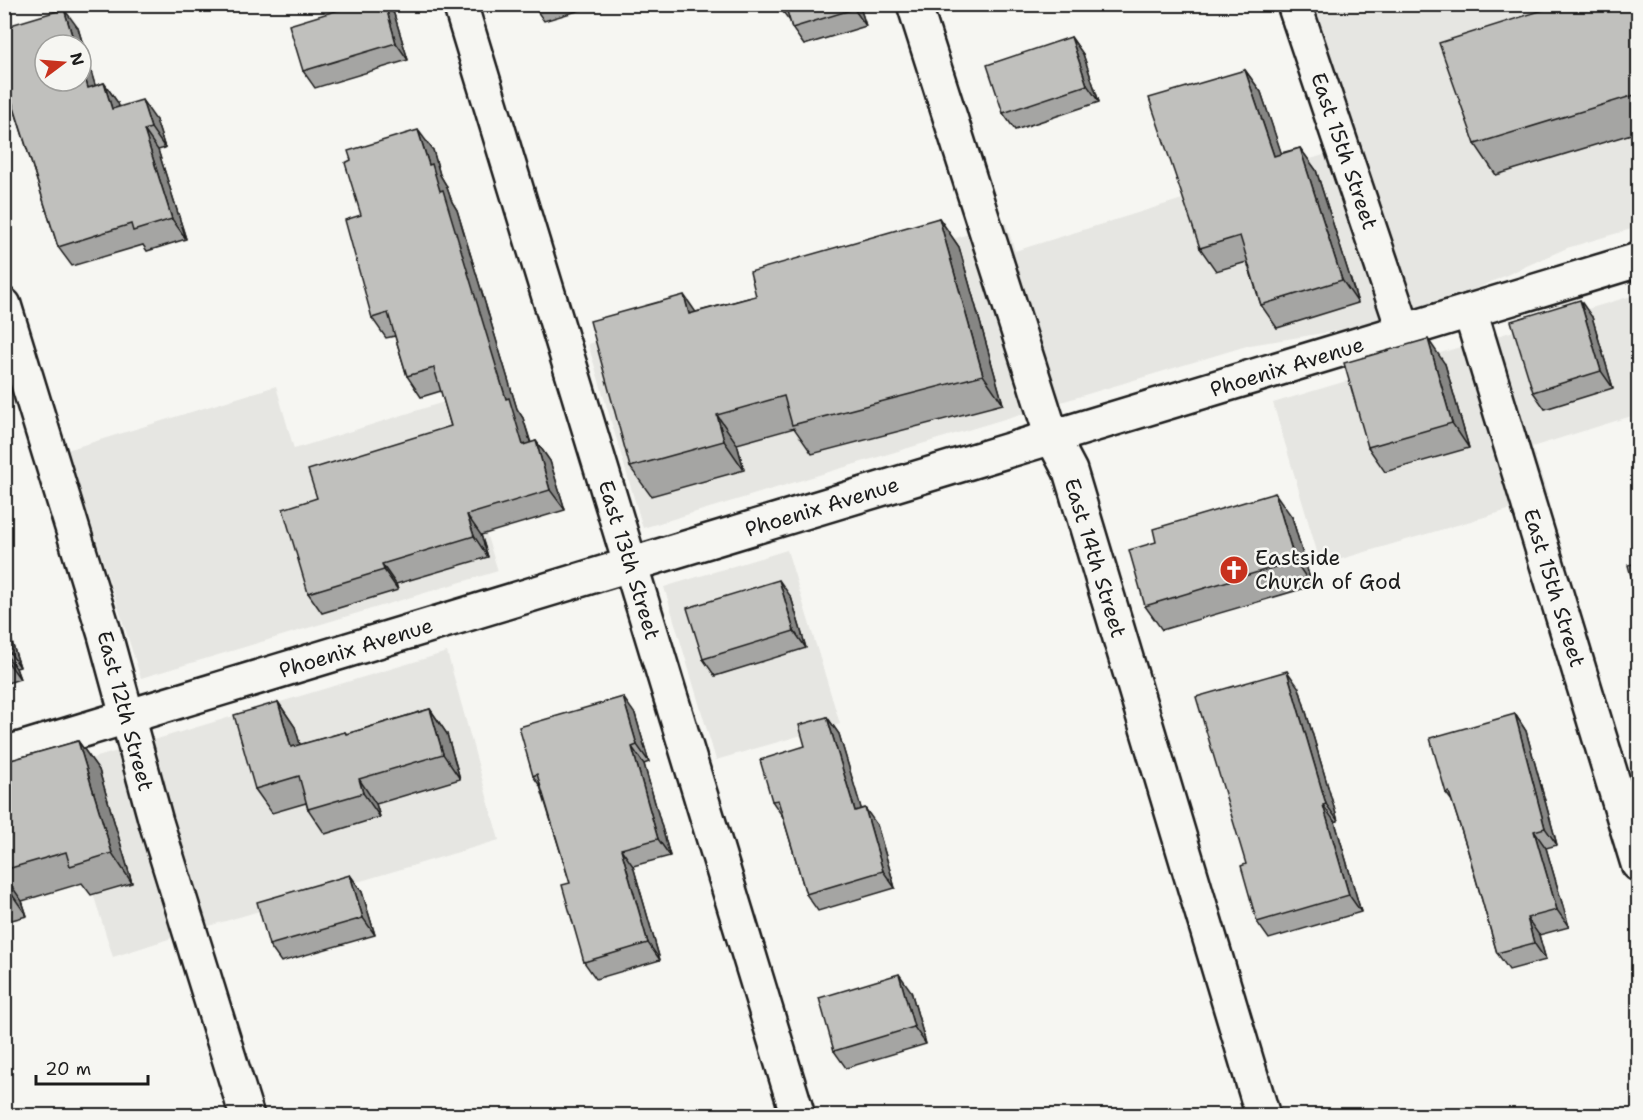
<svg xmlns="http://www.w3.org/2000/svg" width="1643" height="1120" font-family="'Shantell Sans',sans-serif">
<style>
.built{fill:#e6e6e2}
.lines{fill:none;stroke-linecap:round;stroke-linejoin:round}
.minor-casing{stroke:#1c1c1c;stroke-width:38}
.minor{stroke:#f6f6f2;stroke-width:33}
.wall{fill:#a5a5a3;stroke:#1c1c1c;stroke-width:1.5}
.shaded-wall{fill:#868684;stroke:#1c1c1c;stroke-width:1.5}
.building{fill:#c0c0bd;stroke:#1c1c1c;stroke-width:1.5}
.labels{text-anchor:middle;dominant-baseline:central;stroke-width:5;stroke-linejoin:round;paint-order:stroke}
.street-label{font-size:21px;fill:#1c1c1c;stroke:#f6f6f2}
.poi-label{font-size:21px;fill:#1c1c1c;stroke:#f6f6f2;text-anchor:start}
</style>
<rect width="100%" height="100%" fill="#f6f6f2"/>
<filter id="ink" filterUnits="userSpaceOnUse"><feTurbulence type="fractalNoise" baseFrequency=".0167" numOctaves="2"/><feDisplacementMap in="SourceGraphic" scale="12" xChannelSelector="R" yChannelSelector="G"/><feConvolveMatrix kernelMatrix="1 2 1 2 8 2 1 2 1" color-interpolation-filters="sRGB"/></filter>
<g filter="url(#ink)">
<g class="built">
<polygon points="1313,5 1638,5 1638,227 1567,248 1455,298 1348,329 1250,345 643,528 588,344 758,297 1006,223 1015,251 1359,144"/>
<polygon points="1638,294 1638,414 1532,447 1549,498 1321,565 1273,403"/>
<polygon points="276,386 294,449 444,402 498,571 141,678 67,450"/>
<polygon points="787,550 840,724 716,760 664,587"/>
<polygon points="447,652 499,840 212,925 113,957 54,770"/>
</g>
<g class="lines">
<g class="minor-casing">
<g id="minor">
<polyline points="460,4 798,1116"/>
<polyline points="914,4 1052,437 1070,471 1263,1116"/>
<polyline points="1294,4 1404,331"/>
<polyline points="4,305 105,635 156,822 247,1116"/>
<polyline points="1470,311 1638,864"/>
<polyline points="4,754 1638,260"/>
</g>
</g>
<use href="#minor" class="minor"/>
</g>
<g class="wall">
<polygon points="358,4 388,4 394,14 408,60 315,88 303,71"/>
<polygon points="532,4 601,4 544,21"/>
<polygon points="781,4 859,4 866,26 804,45 792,28 790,21 783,12"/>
<polygon points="1638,4 1638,132 1496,175 1475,144"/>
<polygon points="4,27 78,28 95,86 104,83 118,103 119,107 156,120 165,148 158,150 186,239 147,251 143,245 72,266 58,247 13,105 11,105 4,96"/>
<polygon points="1071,37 1083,54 1099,102 1015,130 1003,113"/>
<polygon points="1245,70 1261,92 1281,153 1300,148 1316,170 1358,303 1277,328 1261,305 1247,262 1216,271 1200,248"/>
<polygon points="433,150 440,175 446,185 452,202 457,210 517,409 523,418 531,443 536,441 550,461 565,510 481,535 488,557 396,584 398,590 322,613 308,593 317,498 451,426 441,391 421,397 407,376 395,336 386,338 372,318 361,215"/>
<polygon points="939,218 959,247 1003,404 812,454 794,428 737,444 744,470 651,496 630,467 696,312 756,296"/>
<polygon points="1592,317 1613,388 1545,409 1533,392"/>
<polygon points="1445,364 1469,448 1385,472 1368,447"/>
<polygon points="1292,517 1312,586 1162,630 1145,606"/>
<polygon points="791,597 806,648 715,676 703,659"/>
<polygon points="4,618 20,667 16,668 20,679 4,684"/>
<polygon points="1299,688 1338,821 1335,822 1361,912 1269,939 1257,922 1246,864"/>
<polygon points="278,702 295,727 300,745 345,732 347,734 430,709 447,734 460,779 376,804 380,817 325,834 308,809 306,803 272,813 255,789"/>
<polygon points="635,714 649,762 644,764 670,856 633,866 660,960 596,979 584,962 570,883 540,786 533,776"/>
<polygon points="1515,714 1526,731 1557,845 1546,848 1569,927 1539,935 1546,960 1509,970 1497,953 1468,851 1452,801 1446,793"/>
<polygon points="827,717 839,734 861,809 877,825 895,888 818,911 806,894 783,817 772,801 805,746"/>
<polygon points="78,741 99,770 132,883 91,895 82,883 22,901 27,916 4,922 4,762"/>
<polygon points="350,875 362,892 375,935 281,962 269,945"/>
<polygon points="911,991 926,1044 846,1068 834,1051"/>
</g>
<g class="shaded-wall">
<polygon points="385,4 388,4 394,14 408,60 396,43"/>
<polygon points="853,4 859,4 866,26 854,9"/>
<polygon points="64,9 78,28 102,108 88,88 81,64 81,45 75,45"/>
<polygon points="1071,37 1083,54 1099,102 1087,85"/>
<polygon points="1245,70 1261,92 1290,179 1274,156"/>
<polygon points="104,83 118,103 126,129 112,109"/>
<polygon points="142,100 156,120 165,148 151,128"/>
<polygon points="144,130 158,150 186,239 172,219"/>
<polygon points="418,130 433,150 440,175 446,185 452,202 457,210 517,409 523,418 537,465 523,445 506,399 440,191 429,165"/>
<polygon points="1300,148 1316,170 1358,303 1342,280"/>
<polygon points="939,218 959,247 1003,404 983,375"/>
<polygon points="684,295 704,324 689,314"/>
<polygon points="1580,300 1592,317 1613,388 1601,371"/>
<polygon points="1428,339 1445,364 1469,448 1452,423"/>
<polygon points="717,415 737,444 744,470 724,441"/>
<polygon points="536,441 550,461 565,510 550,490"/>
<polygon points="1275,493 1292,517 1312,586 1295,561"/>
<polygon points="467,515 481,535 488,557 474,536"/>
<polygon points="382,564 396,584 398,590 384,570"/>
<polygon points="779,580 791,597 806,648 794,631"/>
<polygon points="4,618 20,667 8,650 4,639"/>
<polygon points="4,652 16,668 20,679 8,662"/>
<polygon points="1287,671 1299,688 1338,821 1326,804"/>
<polygon points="623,697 635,714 649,762 637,745"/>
<polygon points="278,702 295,727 308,772 291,747"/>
<polygon points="430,709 447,734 460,779 443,754"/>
<polygon points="1515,714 1526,731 1557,845 1545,828"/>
<polygon points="827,717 839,734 867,828 855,811"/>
<polygon points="78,741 99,770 132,883 112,853"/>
<polygon points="632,747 644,764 670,856 658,839"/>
<polygon points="359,779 376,804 380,817 363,793"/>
<polygon points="1323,805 1335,822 1361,912 1349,895"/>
<polygon points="865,808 877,825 895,888 883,871"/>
<polygon points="1534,831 1546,848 1569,927 1557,910"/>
<polygon points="621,849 633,866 660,960 648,943"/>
<polygon points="4,875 22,901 27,916 6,886 4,881"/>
<polygon points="350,875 362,892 375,935 363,918"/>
<polygon points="1527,918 1539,935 1546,960 1534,943"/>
<polygon points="899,974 911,991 926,1044 914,1027"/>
</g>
<g class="building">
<polygon points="358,4 385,4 396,43 303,71 289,25"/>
<polygon points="781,4 853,4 854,9 792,28 787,11 783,12"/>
<polygon points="1562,4 1638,4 1638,94 1475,144 1439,43"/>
<polygon points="64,9 75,45 45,45 45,81 81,81 81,64 88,88 104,83 112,109 142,100 151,128 144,130 172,219 133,231 131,224 58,247 6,82 4,83 4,27"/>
<polygon points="1071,37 1087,85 1003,113 987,65"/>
<polygon points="1245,70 1274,156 1300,148 1342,280 1261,305 1240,236 1200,248 1149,98"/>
<polygon points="418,130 429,165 432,164 440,191 443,190 506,399 509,398 523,445 536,441 550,490 467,515 474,536 382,564 384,570 308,593 283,509 317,498 308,470 451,426 434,368 407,376 388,313 372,318 345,220 361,215 345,163 351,160 348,151"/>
<polygon points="939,218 983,375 792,425 784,396 717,415 724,441 630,467 590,321 684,295 689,314 756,296 750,272"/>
<polygon points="1580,300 1601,371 1533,392 1511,321"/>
<polygon points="1428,339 1452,423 1368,447 1344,363"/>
<polygon points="1275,493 1295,561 1145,606 1129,550 1156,542 1153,529"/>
<polygon points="1638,563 1638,620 1633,595 1636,595 1628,565"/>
<polygon points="779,580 794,631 703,659 687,608"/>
<polygon points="4,639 8,650 4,651"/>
<polygon points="4,653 8,662 4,663"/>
<polygon points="1287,671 1326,804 1323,805 1349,895 1257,922 1241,866 1246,864 1196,697"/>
<polygon points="623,697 637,745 632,747 658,839 621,849 648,943 584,962 562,885 570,883 537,774 533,776 519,727"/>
<polygon points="278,702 291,747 345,732 346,734 430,709 443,754 359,779 363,793 308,809 299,776 255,789 234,715"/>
<polygon points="1515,714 1545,828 1534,831 1557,910 1527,918 1534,943 1497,953 1468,851 1449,792 1446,793 1430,738"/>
<polygon points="827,717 855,811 865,808 883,871 806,894 778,800 772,801 760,760 805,746 799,725"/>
<polygon points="78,741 112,853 70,866 66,852 4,870 4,762"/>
<polygon points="350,875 363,918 269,945 257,902"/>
<polygon points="899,974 914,1027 834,1051 819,998"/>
</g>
</g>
<defs>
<g id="church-disc" transform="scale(1.5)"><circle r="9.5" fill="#c8321e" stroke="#f6f6f2"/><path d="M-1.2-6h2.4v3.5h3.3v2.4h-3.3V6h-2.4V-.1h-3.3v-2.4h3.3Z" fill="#fff"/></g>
</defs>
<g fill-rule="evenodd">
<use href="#church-disc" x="1234" y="570"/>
</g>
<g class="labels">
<g class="street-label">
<text transform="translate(1344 151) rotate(71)">East 15th Street</text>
<text transform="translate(1287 367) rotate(-17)">Phoenix Avenue</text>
<text transform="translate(822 507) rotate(-17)">Phoenix Avenue</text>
<text transform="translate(1095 558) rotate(73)">East 14th Street</text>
<text transform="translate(629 560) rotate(73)">East 13th Street</text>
<text transform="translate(1554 588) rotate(73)">East 15th Street</text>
<text transform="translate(356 648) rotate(-17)">Phoenix Avenue</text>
<text transform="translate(125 711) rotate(75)">East 12th Street</text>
</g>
<g class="poi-label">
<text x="1255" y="558">Eastside<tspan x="1255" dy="24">Church of God</tspan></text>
</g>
</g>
<rect width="1643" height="1120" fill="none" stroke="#f6f6f2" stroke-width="24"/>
<rect x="12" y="12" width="1619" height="1096" fill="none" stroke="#1c1c1c" stroke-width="2" filter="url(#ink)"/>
<g transform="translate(63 63) rotate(74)"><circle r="28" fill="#f6f6f2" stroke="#9f9f9c" stroke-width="1.5"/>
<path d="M0-4.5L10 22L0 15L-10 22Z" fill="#c8321e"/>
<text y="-9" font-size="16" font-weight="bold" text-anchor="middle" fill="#1c1c1c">N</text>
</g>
<path d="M36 1075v9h112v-9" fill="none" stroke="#1c1c1c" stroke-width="3"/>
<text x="45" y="1075" font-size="18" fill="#1c1c1c" stroke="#f6f6f2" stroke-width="4.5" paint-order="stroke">20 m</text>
</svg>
